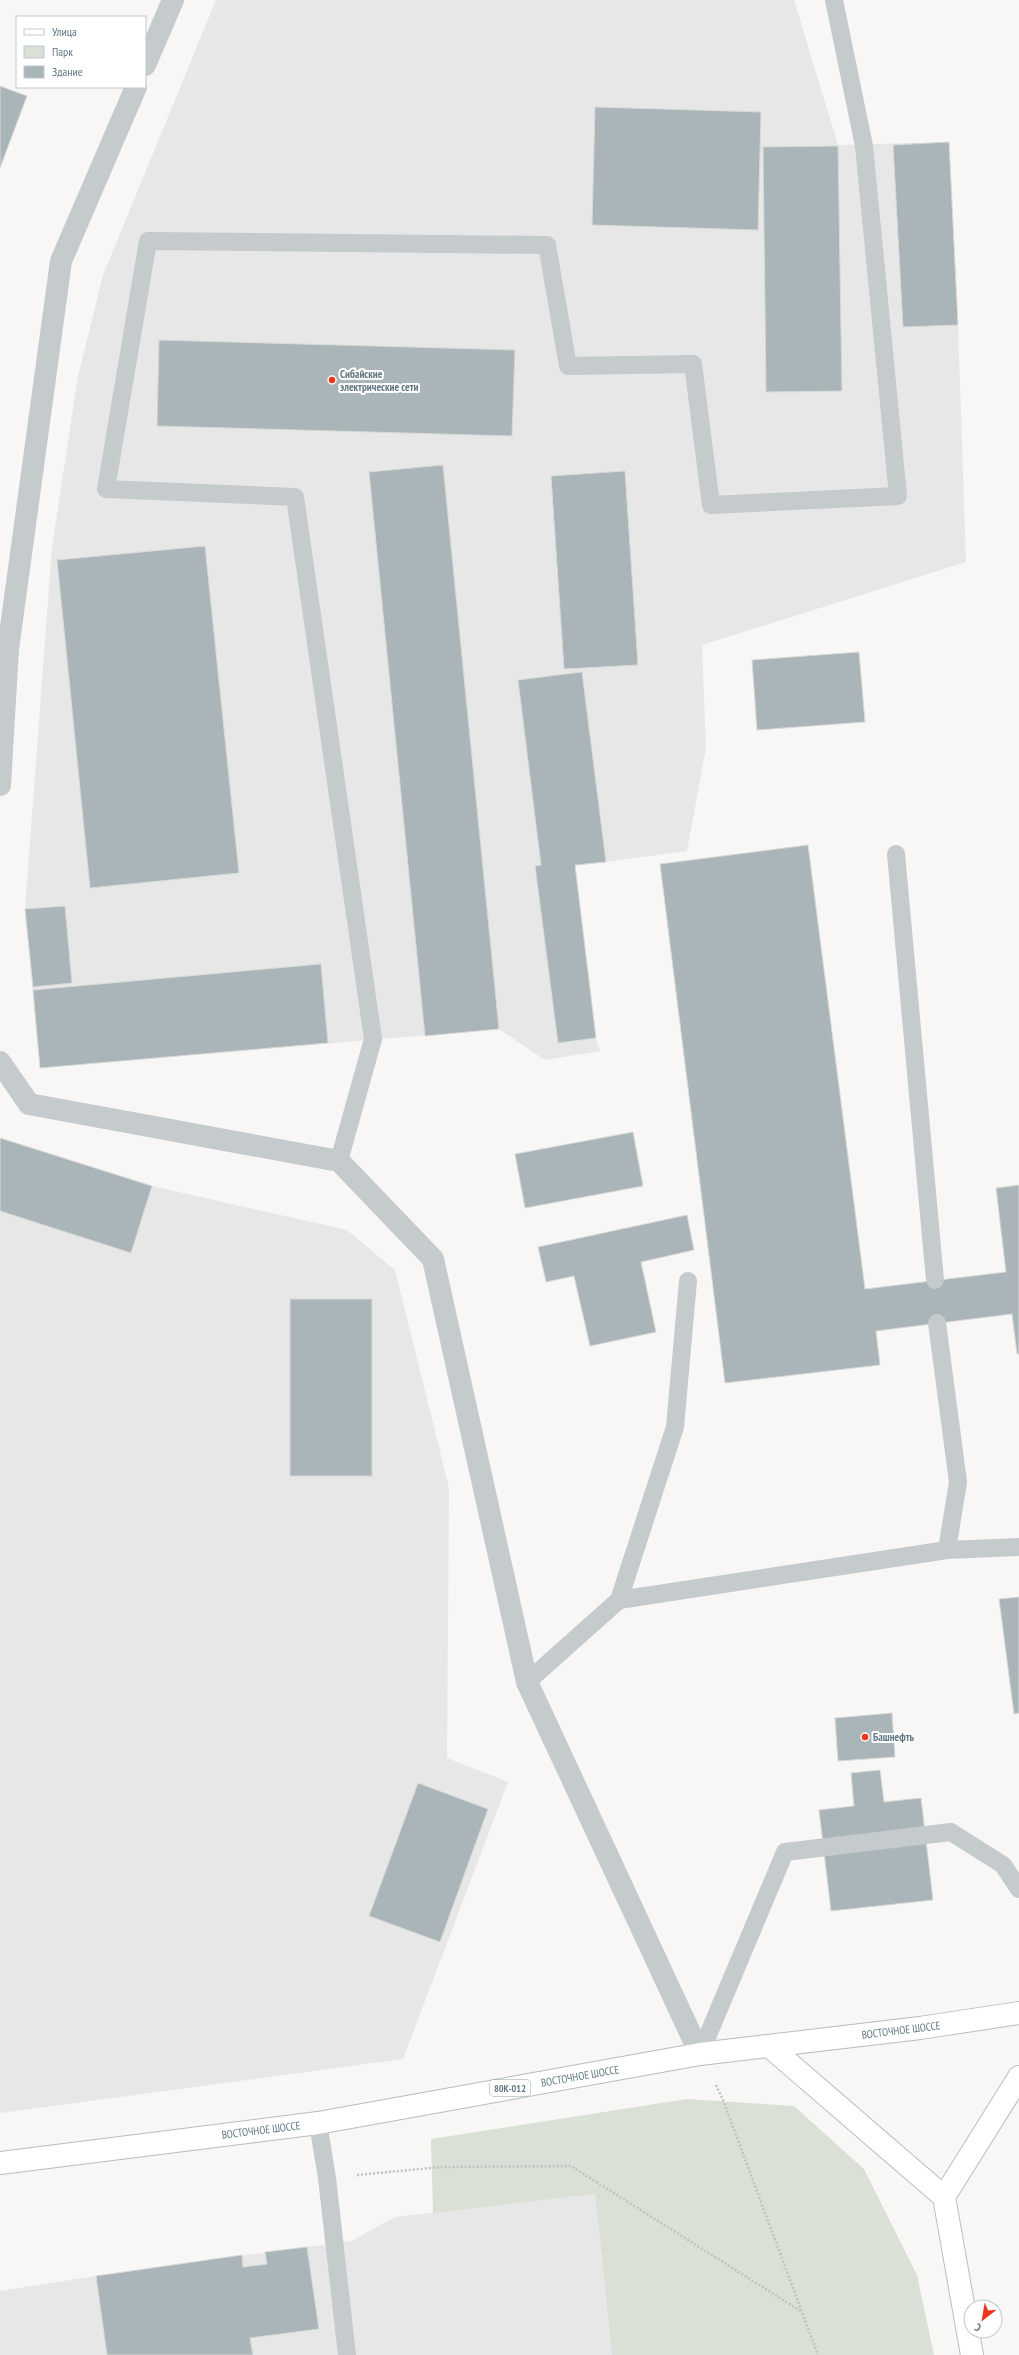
<svg xmlns="http://www.w3.org/2000/svg" width="1019" height="2355" font-family="'PT Sans Narrow',sans-serif">
<style>
.built{fill:#e6e7e6}
.green{fill:#dae0d5}
.building{fill:#a9b5b9;stroke:#d9d9d7}
.lines{fill:none;stroke-linecap:round;stroke-linejoin:round}
.secondary-casing{stroke:#b7bec1;stroke-width:24}
.primary-casing{stroke:#b6bcbf;stroke-width:24}
.path{stroke:#bec2c3;stroke-width:2.5;stroke-dasharray:2 2;stroke-linecap:butt}
.service{stroke:#c5cacd;stroke-width:18}
.minor{stroke:#c5cacd;stroke-width:22}
.secondary{stroke:#fff;stroke-width:22}
.primary{stroke:#fff;stroke-width:22}
.poi-dot{fill:#ef331d;stroke:#fff;stroke-width:1.5}
.labels{text-anchor:middle;dominant-baseline:central;stroke-width:4;stroke-linejoin:round;paint-order:stroke}
.shield{fill:#fff;stroke:#90a0a8;stroke-width:1}
.shield-label{font-size:10px;font-weight:bold;fill:#617882}
.poi-label{font-size:11px;font-weight:bold;fill:#617882;stroke:#fff;text-anchor:start}
.street-label{font-size:11px;fill:#617882;stroke:#fff}
</style>
<rect width="100%" height="100%" fill="#f8f7f5"/>
<g class="built">
<polygon points="216,0 794,0 838,145 949,142 958,325 966,562 702,645 706,748 687,851 575,866 596,1038 600,1051 545,1060 499,1029 40,1068 25,909 52,547 78,376 103,275"/>
<polygon points="0,1138 152,1186 347,1230 395,1270 449,1488 447,1758 508,1782 403,2059 0,2113"/>
<polygon points="595,2194 612,2355 0,2355 0,2291 96,2276 351,2241 395,2217"/>
</g>
<polygon class="green" points="687,2099 794,2106 864,2169 917,2275 934,2355 612,2355 595,2194 433,2213 431,2139"/>
<g class="building">
<polygon points="0,86 27,96 0,168"/>
<polygon points="595,107 761,112 758,230 592,225"/>
<polygon points="949,142 958,325 903,327 893,145"/>
<polygon points="838,146 842,391 766,392 763,147"/>
<polygon points="159,340 515,350 512,436 157,426"/>
<polygon points="443,465 499,1029 425,1036 369,472"/>
<polygon points="625,471 638,665 564,669 551,476"/>
<polygon points="205,546 239,873 90,888 57,560"/>
<polygon points="859,652 865,722 757,730 752,660"/>
<polygon points="582,672 606,862 575,865 596,1038 558,1043 535,866 541,865 518,680"/>
<polygon points="808,845 865,1289 1006,1272 996,1188 1019,1185 1019,1354 1017,1354 1012,1314 876,1331 880,1365 725,1383 660,864"/>
<polygon points="65,906 72,983 33,987 25,909"/>
<polygon points="321,964 328,1043 40,1068 33,990"/>
<polygon points="633,1132 643,1186 525,1208 515,1154"/>
<polygon points="0,1138 152,1186 131,1253 0,1211"/>
<polygon points="687,1215 694,1250 641,1262 656,1332 590,1346 574,1276 546,1282 538,1247"/>
<rect x="290" y="1299" width="82" height="177"/>
<polygon points="1019,1597 1019,1713 1014,1714 999,1599"/>
<polygon points="892,1713 895,1757 838,1761 835,1718"/>
<polygon points="880,1770 884,1802 921,1798 933,1900 831,1911 819,1810 854,1806 851,1773"/>
<polygon points="418,1783 488,1809 440,1942 369,1916"/>
<polygon points="307,2247 319,2329 250,2338 253,2355 107,2355 96,2276 242,2255 243,2267 267,2264 265,2252"/>
</g>
<g class="lines">
<g class="secondary-casing">
<g id="secondary">
<polyline points="769,2046 944,2197"/>
<polyline points="972,2355 944,2197 1019,2077"/>
</g>
</g>
<g class="primary-casing">
<polyline id="primary" points="0,2163 318,2123 700,2054 920,2028 1019,2013"/>
</g>
<g class="path">
<polyline points="716,2085 723,2100 818,2355"/>
<polyline points="357,2175 441,2167 571,2166 802,2312"/>
</g>
<g class="service">
<polyline points="896,854 935,1280"/>
<polyline points="339,1161 373,1039 295,497 106,489 148,241 547,245 568,366 693,364 711,505 898,496 864,146 834,0"/>
<polyline points="947,1550 1019,1547"/>
<polyline points="619,1600 947,1550 958,1482 937,1323"/>
<polyline points="527,1682 619,1600 675,1427 688,1281"/>
<polyline points="700,2054 785,1852 951,1832 1003,1865 1019,1889"/>
<polyline points="318,2123 327,2178 347,2355"/>
</g>
<g class="minor">
<polyline points="145,65 173,0"/>
<polyline points="0,785 8,649 61,261 136,87"/>
<polyline points="0,1062 29,1104 339,1161 433,1259 527,1682 700,2054"/>
</g>
<use href="#secondary" class="secondary"/>
<use href="#primary" class="primary"/>
</g>
<g class="poi-dot">
<circle cx="332" cy="380" r="4"/>
<circle cx="865" cy="1737" r="4"/>
</g>
<g class="labels">
<rect class="shield" x="490" y="2080" width="40" height="16" rx="3"/>
<g class="shield-label">
<text x="510" y="2088">80К-012</text>
</g>
<g class="poi-label">
<text x="340" y="374">Сибайские<tspan x="340" dy="13">электрические сети</tspan></text>
<text x="873" y="1737">Башнефть</text>
</g>
<g class="street-label">
<text transform="translate(901 2030) rotate(-7)">ВОСТОЧНОЕ ШОССЕ</text>
<text transform="translate(580 2076) rotate(-10)">ВОСТОЧНОЕ ШОССЕ</text>
<text transform="translate(261 2130) rotate(-7)">ВОСТОЧНОЕ ШОССЕ</text>
</g>
</g>
<rect x="16" y="16" width="130" height="72" fill="#ffffff" stroke="#c0c9cd"/>
<rect x="24" y="29" width="20" height="6" fill="#ffffff" stroke="#c0c9cd"/>
<text x="52" y="36" font-size="12" fill="#617882">Улица</text>
<rect x="24" y="46" width="20" height="12" fill="#dae0d5" stroke="#c0c9cd"/>
<text x="52" y="56" font-size="12" fill="#617882">Парк</text>
<rect x="24" y="66" width="20" height="12" fill="#a9b5b9" stroke="#c0c9cd"/>
<text x="52" y="76" font-size="12" fill="#617882">Здание</text>
<g transform="translate(983 2319) rotate(211)"><circle r="19" fill="#ffffff" stroke="#c0c9cd"/>
<path d="M0-3L7 15L0 10L-7 15Z" fill="#ef331d"/>
<text y="-6" font-size="11" font-weight="bold" text-anchor="middle" fill="#617882">С</text>
</g>
</svg>
